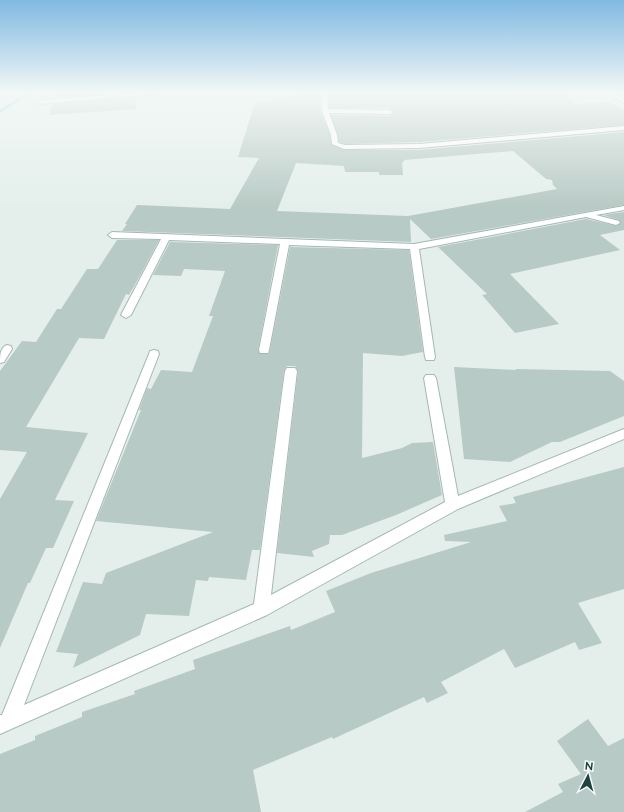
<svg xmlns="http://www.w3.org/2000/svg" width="624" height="812" font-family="Raleway,sans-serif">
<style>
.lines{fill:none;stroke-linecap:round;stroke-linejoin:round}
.stream{fill:#85c1da;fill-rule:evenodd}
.building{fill:#b8cac5;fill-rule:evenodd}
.street-casing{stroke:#a5b8b4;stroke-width:2}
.secondary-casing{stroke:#a0bcb7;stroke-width:2}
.street{fill:#fff;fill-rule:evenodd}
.secondary{fill:#fff;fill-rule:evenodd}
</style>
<rect width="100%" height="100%" fill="#e4efeb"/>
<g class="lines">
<polygon class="stream" points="26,93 31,93 0,113 0,110"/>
</g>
<g class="building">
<polygon points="58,93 112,93 56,97"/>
<path d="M299,93H320V111L330,135L331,144L344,150H419L624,132V205L431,239L410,219L411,242L122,231L127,224H125L137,205L230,209L259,158L238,157L255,102L273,101L271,98L299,96ZM513,151L546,179L552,180L553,185L557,189L408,216L277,211L296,163L344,166L345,172H379V175H403L402,162H404V160Z"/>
<polygon points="329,93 563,93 575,104 609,102 624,110 624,125 419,142 345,144 339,142 331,115 390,116 394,112 390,108 329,108"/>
<polygon points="136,97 136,109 49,115 53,104"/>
<polygon points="624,212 624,230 600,235 620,250 510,274 559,324 515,333 482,295 487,294 438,247 586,219 617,226 621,223 619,220 603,215"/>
<polygon points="117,240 159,240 141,274 129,295 126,294 104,339 79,338 26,427 88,433 55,500 74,501 53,548 46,548 30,583 28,583 0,648 0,499 27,452 0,450 0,371 22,341 36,342 57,309 61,309 87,269 98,269"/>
<polygon points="170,242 278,245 258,350 260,354 269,354 270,350 290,247 409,250 423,352 402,356 363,353 362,458 402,448 412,443 433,442 442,495 396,515 342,535 330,535 329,544 312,551 314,557 277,553 298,371 295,366 287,366 284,371 260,550 252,550 246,580 209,577 208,581 196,580 189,616 146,614 140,635 73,668 78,654 56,652 83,582 102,584 106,573 213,532 96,521 141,410 139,410 147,388 151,389 161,370 192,372 213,316 209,316 225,271 184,269 181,276 153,275"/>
<polygon points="454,367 516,370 516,369 610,371 624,381 624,416 560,442 552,442 510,462 464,459"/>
<polygon points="624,467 624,589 578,603 602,643 579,650 575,642 515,668 504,649 441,682 448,693 427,703 424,697 333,739 332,737 253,770 261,812 0,812 0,754 35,740 35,736 82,717 82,712 135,694 134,691 195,669 193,660 290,626 291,630 335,612 326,591 371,573 471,542 445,541 444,535 507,521 499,506 516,503 513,497"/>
<polygon points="588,719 608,746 624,738 624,812 525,812 563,792 558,784 581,774 557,741"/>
</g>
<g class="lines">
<g class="street-casing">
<g id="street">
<polygon points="139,93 169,93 40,104 37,102 40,100"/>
<polygon points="321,93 327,93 328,109 390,110 393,112 390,114 329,113 337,135 338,143 345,145 419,144 624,126 624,130 419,148 344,149 332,144 331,135 322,111"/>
<polygon points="624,206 624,210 596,215 619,221 620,223 616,225 586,217 419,249 435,357 434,360 426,360 425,357 410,249 289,245 269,350 268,353 260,353 259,350 280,244 169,240 131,315 126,318 121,315 161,239 112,238 108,235 112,232 414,244"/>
<path d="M7,345L11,346L12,349L4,362L0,363C0,355 0,348 7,345Z"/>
<polygon points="154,350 158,351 159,354 24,705 254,604 285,371 287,368 295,368 297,371 271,595 445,502 424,378 426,375 434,375 436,378 458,496 624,429 624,439 458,509 267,615 0,734 0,715 2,715 149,354 150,351"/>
</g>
</g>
<g class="secondary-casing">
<polygon id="secondary" points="606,93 613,93 624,99 624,103"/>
</g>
<use href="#street" class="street"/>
<use href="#secondary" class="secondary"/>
</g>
<linearGradient id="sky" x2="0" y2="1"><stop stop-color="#80b9e2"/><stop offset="0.45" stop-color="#f3f8f6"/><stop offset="1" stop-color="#f3f8f6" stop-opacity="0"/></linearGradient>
<rect width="624" height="207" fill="url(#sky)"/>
<g transform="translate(588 776) rotate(6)" stroke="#f5fbf9" stroke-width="3" paint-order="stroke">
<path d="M0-3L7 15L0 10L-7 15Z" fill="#20433f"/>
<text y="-6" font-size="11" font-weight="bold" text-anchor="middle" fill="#20433f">N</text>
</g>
</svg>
